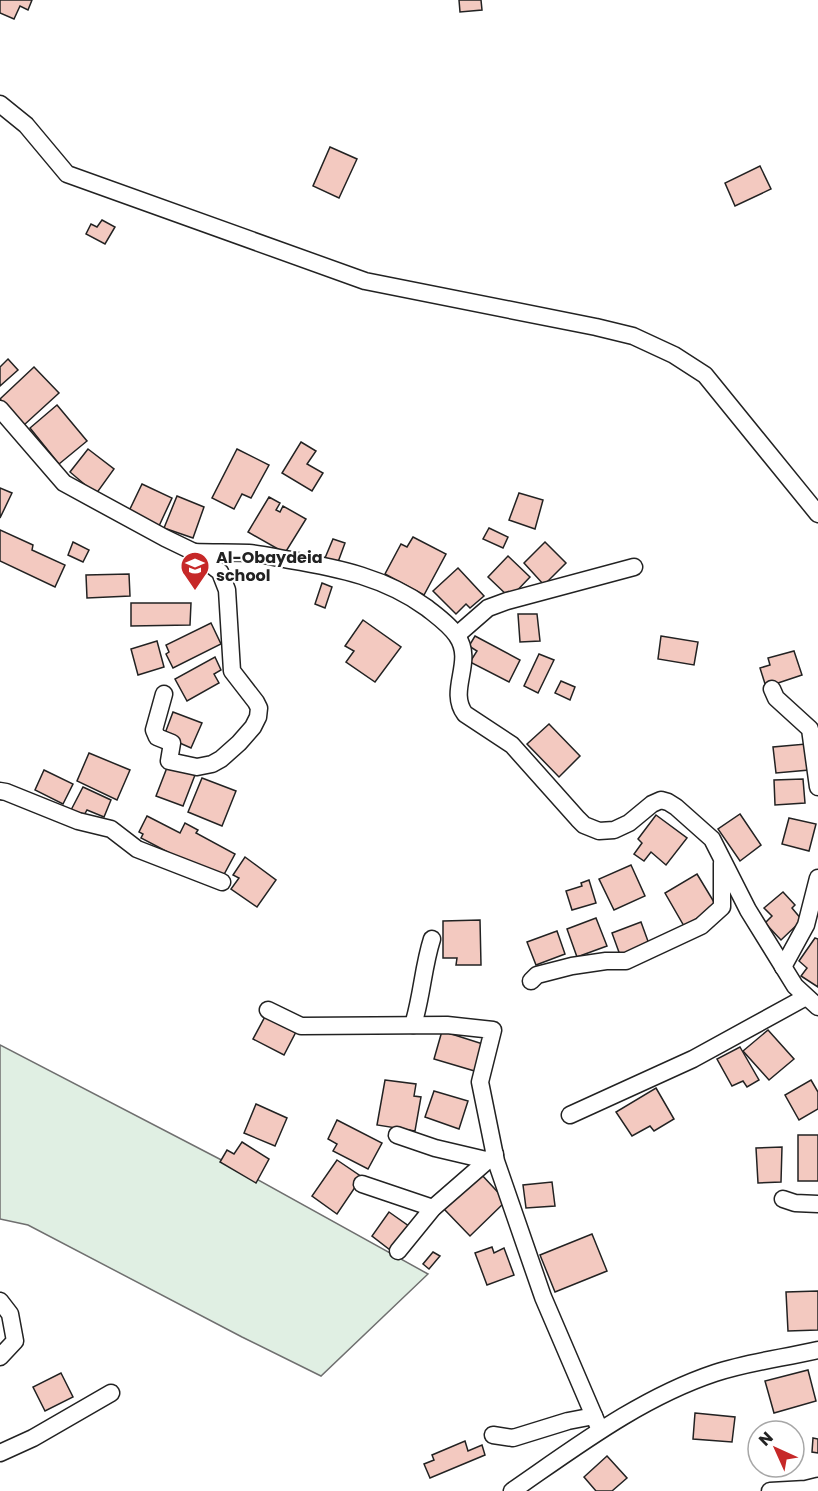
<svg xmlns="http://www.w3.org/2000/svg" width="818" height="1491" font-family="Poppins,sans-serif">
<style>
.green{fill:#e0efe3;stroke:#6f6f6f;stroke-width:1.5}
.building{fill:#f3c9c0;stroke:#222;stroke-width:1.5}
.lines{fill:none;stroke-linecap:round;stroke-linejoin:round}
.minor-casing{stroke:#222;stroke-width:19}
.minor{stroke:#fff;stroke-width:16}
.labels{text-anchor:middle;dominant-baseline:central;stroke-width:4.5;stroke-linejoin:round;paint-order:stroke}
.poi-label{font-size:16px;font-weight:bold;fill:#222;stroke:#fff;text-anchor:start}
</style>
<rect width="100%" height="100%" fill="#fff"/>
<polygon class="green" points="0,1045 233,1166 428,1274 321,1376 242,1337 28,1225 0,1219"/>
<g class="building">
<polygon points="0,0 32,0 28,10 20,6 14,19 0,13"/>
<polygon points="459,0 481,0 482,10 460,12"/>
<polygon points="330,147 357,159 339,198 313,186"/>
<polygon points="760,166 771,189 735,206 725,183"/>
<polygon points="102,220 115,227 105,244 86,234 91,224 97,227"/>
<polygon points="8,359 18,370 0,386 0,367"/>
<polygon points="34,367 59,393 24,425 0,399"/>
<polygon points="57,405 87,441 59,464 30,428"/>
<polygon points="301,442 316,451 307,464 323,473 312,491 282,473"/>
<polygon points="88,449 114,469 96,494 70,472"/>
<polygon points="237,449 269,465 251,498 242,494 234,509 212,498"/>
<polygon points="142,484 172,498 159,526 129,511"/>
<polygon points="0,488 12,493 0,518"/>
<polygon points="519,493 543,500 535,529 509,520"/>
<polygon points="177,496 204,507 193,538 164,528"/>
<polygon points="269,497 280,503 276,510 280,512 283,506 306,519 285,553 248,532"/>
<polygon points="489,528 508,537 503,548 483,539"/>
<polygon points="0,530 33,545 32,550 65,565 55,587 0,561"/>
<polygon points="413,537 446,554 424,595 385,574 401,544 407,547"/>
<polygon points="333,539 345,543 338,562 325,558"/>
<polygon points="73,542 89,550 83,562 68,555"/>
<polygon points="545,542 566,563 544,585 524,563"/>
<polygon points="508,556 530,577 510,598 488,577"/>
<polygon points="458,568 484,596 470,608 466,604 456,614 433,591"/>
<polygon points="129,574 130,596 87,598 86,575"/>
<polygon points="322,583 332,587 325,608 315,604"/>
<polygon points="131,603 191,603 190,625 131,626"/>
<polygon points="518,614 537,614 540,641 520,642"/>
<polygon points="363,620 401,647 375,682 346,662 354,651 345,646"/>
<polygon points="211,623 221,644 173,668 166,654 169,652 166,645"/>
<polygon points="475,636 520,660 509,682 470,662 477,651 469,646"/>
<polygon points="661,636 698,642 694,665 658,659"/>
<polygon points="157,641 164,667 138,675 131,649"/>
<polygon points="794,651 802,675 766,687 760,668 770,665 768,658"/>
<polygon points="539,654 554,660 538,693 524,686"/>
<polygon points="215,657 221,670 214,674 219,683 187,701 175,679"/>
<polygon points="561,681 575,687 570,700 555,693"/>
<polygon points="173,712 202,723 191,748 164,736"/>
<polygon points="549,724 580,756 559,777 527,744"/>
<polygon points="806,744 809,770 776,773 773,747"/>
<polygon points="89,753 130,770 117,800 77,781"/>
<polygon points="168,765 195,775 183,806 156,796"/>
<polygon points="44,770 73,784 63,804 35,790"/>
<polygon points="202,778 236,791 222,826 188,812"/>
<polygon points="803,779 805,803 775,805 774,780"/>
<polygon points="83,787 111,800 104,817 87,810 83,817 70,812"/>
<polygon points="740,814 761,845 740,861 718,829"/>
<polygon points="656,815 687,838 666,865 651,852 644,861 634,854 642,843 638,839"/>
<polygon points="147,816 180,833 185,823 198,830 196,833 235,854 221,880 141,838 143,834 139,832"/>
<polygon points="789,818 816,824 809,851 782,844"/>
<polygon points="245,857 276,880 257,907 231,889 239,878 233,875"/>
<polygon points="631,865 645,896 614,910 599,879"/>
<polygon points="697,874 717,907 684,926 665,893"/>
<polygon points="589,880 596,903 572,910 566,891 582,886 581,883"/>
<polygon points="783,892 795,905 792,908 802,920 781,940 765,923 772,916 764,908"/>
<polygon points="596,918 607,946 577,957 567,929"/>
<polygon points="480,920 481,965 456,965 457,958 443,958 443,921"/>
<polygon points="641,922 649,944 620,955 612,933"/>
<polygon points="557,931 565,954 536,965 527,942"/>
<polygon points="815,938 818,939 818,987 801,976 807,968 799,961"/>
<polygon points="268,1011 299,1026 284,1055 253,1039"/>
<polygon points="768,1030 794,1059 769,1080 743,1051"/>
<polygon points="442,1031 486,1045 478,1072 434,1059"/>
<polygon points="740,1047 759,1080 747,1087 743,1081 732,1086 717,1059"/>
<polygon points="385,1080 416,1084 414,1096 421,1097 415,1131 377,1125"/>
<polygon points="811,1080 818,1092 818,1109 799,1120 785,1095"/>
<polygon points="656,1088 674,1119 654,1131 650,1126 632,1136 616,1112"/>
<polygon points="434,1091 468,1101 459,1129 425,1117"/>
<polygon points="256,1104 287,1118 275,1146 244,1133"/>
<polygon points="337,1120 382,1143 368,1169 333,1151 337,1144 328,1139"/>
<rect x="798" y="1135" width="20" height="46"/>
<polygon points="242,1142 269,1159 256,1183 220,1162 227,1150 234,1154"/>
<polygon points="782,1147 781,1182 758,1183 756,1148"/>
<polygon points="337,1160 362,1177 337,1214 312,1196"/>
<polygon points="481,1174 506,1201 470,1236 444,1209"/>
<polygon points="552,1182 555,1206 526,1208 523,1185"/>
<polygon points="389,1212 413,1229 394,1253 372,1236"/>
<polygon points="592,1234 607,1271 555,1292 540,1255"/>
<polygon points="492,1247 494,1253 504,1248 514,1275 487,1285 475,1253"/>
<polygon points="433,1252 440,1256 429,1269 423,1264"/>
<polygon points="818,1291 818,1330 788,1331 786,1292"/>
<polygon points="808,1370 816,1401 774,1413 765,1381"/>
<polygon points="61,1373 73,1397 45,1411 33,1387"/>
<polygon points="695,1413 735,1417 732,1442 693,1439"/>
<polygon points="813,1438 818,1439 818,1453 812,1452"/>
<polygon points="465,1441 468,1451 482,1445 485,1455 430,1478 424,1464 434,1460 432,1455"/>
<polygon points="607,1456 627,1478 612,1491 596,1491 584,1477"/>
</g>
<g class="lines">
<g class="minor-casing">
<g id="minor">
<polyline points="0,104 26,125 67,174 365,281 596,327 633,336 674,355 705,375 818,514"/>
<polyline points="0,409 64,483 165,538 194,552 220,572 227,590 232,671 256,702 259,708 258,717 253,727 239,743 221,759 212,764 197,767 169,761 172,743 157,737 154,730 164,694"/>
<path d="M194,552C213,553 231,552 249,553C263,554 277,558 290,560C339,568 386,578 427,608C437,616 450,625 457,636C475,662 447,690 465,714L512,745L578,819L584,825L599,831L614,830L629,823L652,804L661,800L668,802L676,807L712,839L748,910L795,986L818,1007"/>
<polyline points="457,635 488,608 507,601 634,567"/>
<polyline points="772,689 776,698 810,729 818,787"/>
<polyline points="0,791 6,792 78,821 111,829 137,849 222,882"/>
<polyline points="783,967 806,925 818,878"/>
<polyline points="531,981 537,975 572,966 606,961 626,961 701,926 722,907 722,863"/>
<polyline points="268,1010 301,1026 447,1025 493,1030 480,1082 496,1161 543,1297 600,1430"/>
<path d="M413,1025C422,996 423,967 432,939"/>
<polyline points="570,1115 693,1059 806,997"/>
<polyline points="397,1135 435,1148 486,1160"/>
<polyline points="362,1184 433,1208"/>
<polyline points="783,1199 795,1203 818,1204"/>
<polyline points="398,1251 433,1208 495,1154"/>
<polyline points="0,1301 10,1314 15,1341 0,1357"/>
<polyline points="493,1435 513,1438 568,1421 594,1416"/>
<polyline points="0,1453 33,1438 111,1393"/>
<path d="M512,1491C576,1447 640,1398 715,1373C748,1362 784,1358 818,1350"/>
<polyline points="770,1491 806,1489 818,1486"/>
</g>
</g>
<use href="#minor" class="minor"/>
</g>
<defs>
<g id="school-pin" transform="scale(1.5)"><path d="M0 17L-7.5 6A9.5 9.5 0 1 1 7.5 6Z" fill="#c62828" stroke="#fff"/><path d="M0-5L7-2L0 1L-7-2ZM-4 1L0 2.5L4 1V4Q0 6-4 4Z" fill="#fff"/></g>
</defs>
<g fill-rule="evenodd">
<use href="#school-pin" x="195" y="566"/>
</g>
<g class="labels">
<g class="poi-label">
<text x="216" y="557">Al-Obaydeia<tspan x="216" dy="18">school</tspan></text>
</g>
</g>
<g transform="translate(776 1449) rotate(315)"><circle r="28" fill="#ffffff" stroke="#a7a7a7" stroke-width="1.5"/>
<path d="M0-4.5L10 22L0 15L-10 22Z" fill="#c62828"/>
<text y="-9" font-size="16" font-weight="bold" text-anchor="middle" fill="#222222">N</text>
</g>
</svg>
